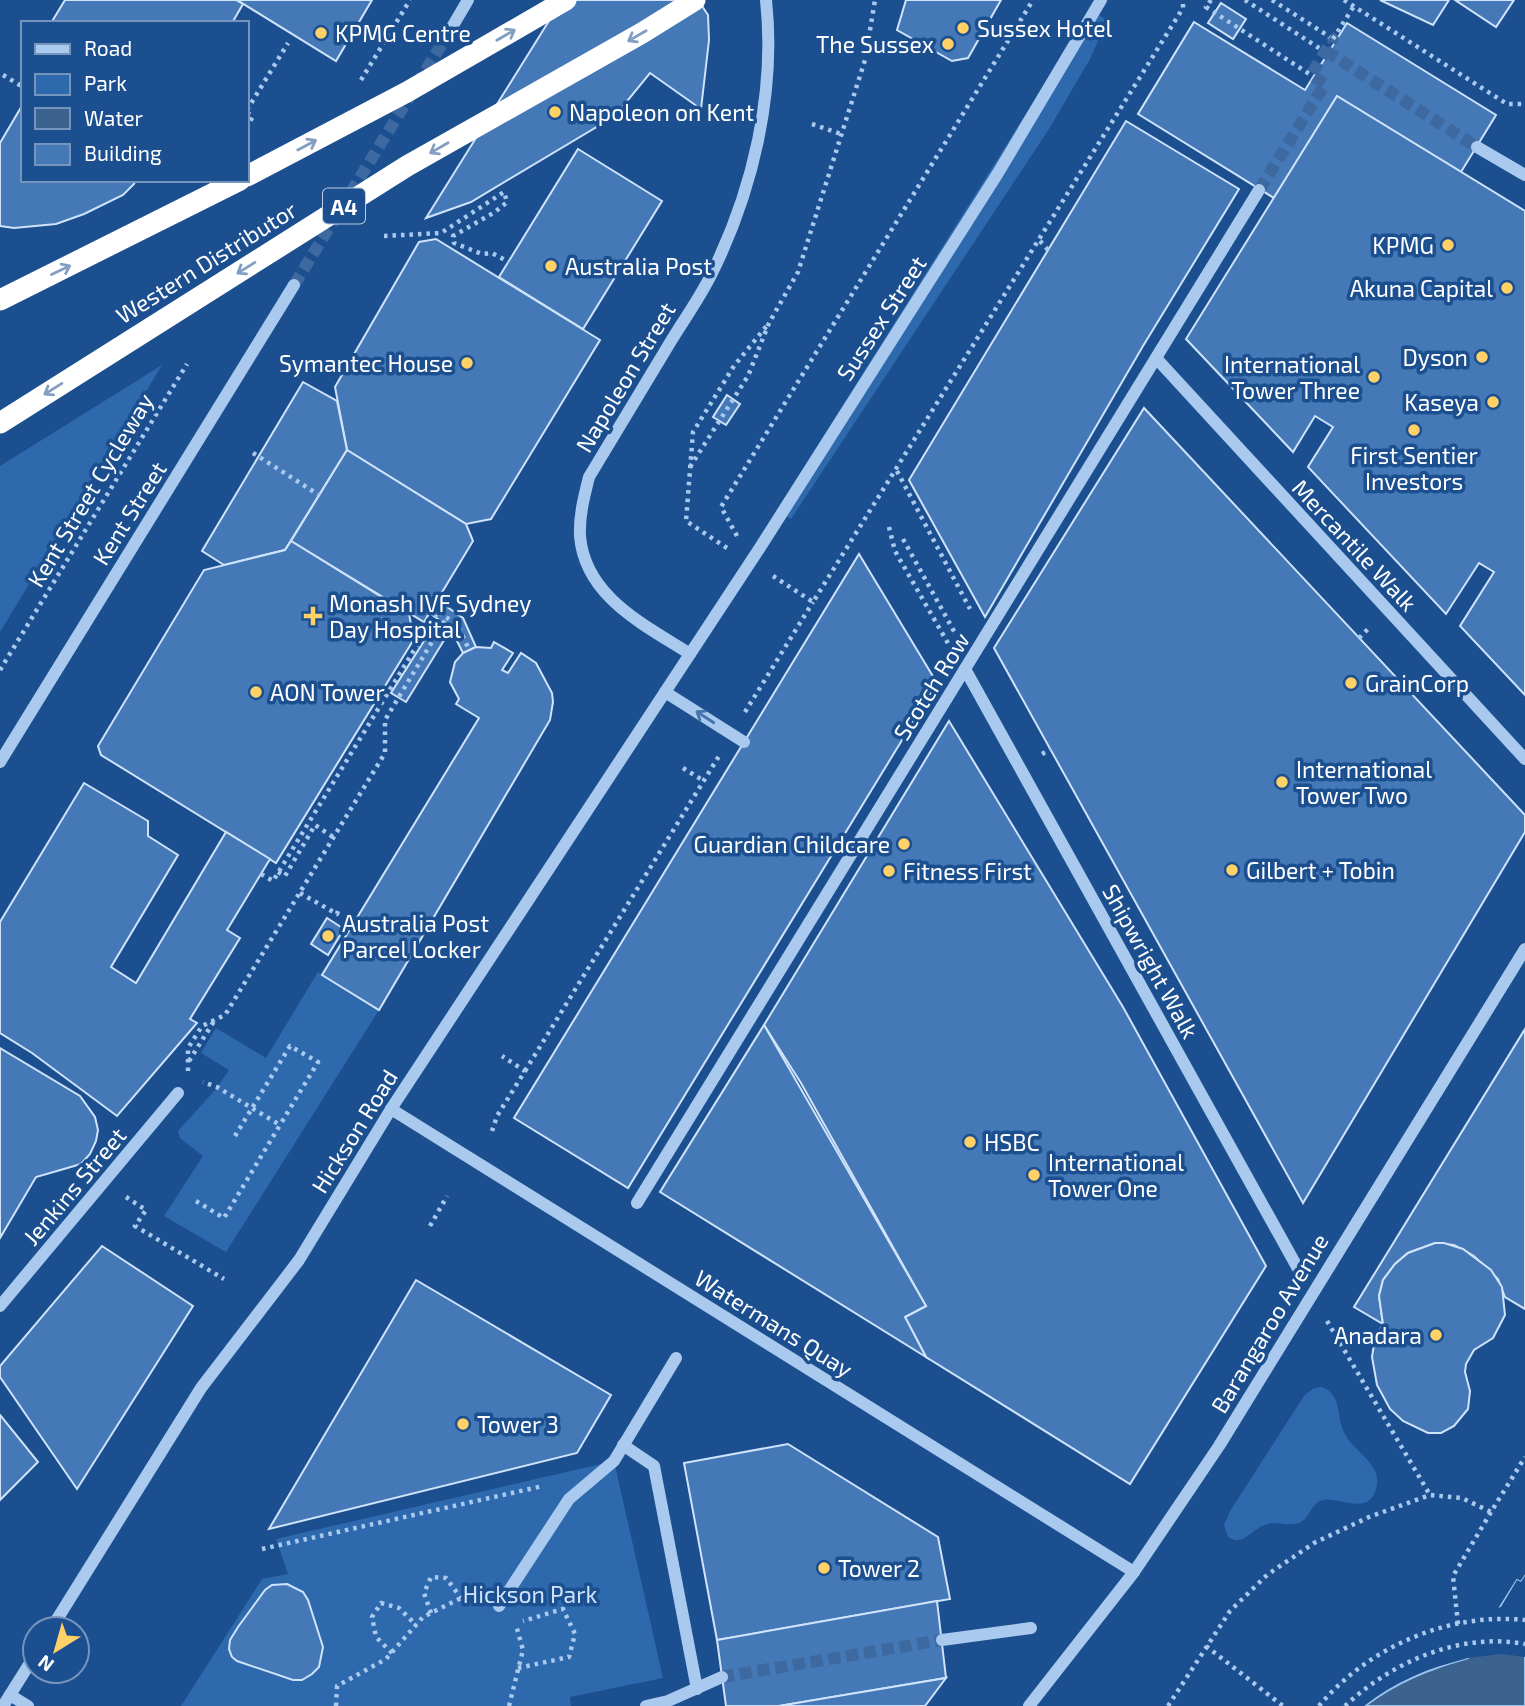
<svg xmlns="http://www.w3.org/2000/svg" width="1525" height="1706" font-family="'Exo 2',sans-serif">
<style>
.green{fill:#2e69ad}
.water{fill:#3c6290;stroke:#9cc4f0;stroke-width:2}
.pier{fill:#1b4f8f}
.building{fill:#4478b7;stroke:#cfe3fa;stroke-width:2}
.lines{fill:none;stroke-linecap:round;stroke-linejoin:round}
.minor-tunnel{stroke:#3d69a0;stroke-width:12;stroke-dasharray:12 6;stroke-linecap:butt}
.path{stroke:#a9c9ee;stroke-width:4.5;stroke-dasharray:3.5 5;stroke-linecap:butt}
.minor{stroke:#a9c9ee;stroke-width:12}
.highway{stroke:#fff;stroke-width:21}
.oneway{stroke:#829ec1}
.oneway2{stroke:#4674ac}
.poi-dot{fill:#ffd166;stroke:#1b4f8f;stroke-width:2.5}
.labels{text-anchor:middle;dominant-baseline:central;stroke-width:7;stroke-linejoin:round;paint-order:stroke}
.shield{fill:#1b4f8f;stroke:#bbcadd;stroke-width:2}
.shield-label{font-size:21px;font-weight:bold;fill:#fff}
.poi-label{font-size:23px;fill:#fff;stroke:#1b4f8f;text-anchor:start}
.street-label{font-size:23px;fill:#fff;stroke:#1b4f8f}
.park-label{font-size:23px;fill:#cfe3fa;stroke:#1b4f8f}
</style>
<rect width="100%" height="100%" fill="#1b4f8f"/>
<g class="green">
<polygon points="1091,10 1107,20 1090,59 1049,129 791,519 777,510"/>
<polygon points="162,365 0,632 0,466"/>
<polygon points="318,972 379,1010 226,1252 164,1216 203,1156 180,1138 178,1131 216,1089 229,1070 201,1053 216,1028 266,1058"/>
<path d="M1321,1387C1342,1393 1336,1415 1344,1432C1352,1451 1380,1462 1377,1484C1372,1519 1339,1496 1323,1500C1311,1503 1311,1516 1301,1522C1291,1528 1277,1520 1265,1525C1250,1530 1244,1547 1228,1537L1224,1525L1230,1511L1304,1396L1314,1388Z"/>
<polygon points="614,1461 663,1678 570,1697 571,1706 181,1706 262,1579 288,1574 276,1539"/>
</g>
<path class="water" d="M1525,1576V1706H1365C1397,1682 1429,1669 1468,1658L1517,1580L1521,1582Z"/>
<polygon class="pier" points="1525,1576 1525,1657 1502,1654 1468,1658 1440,1666 1415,1674 1388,1688 1364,1706 1361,1706 1386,1685 1414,1671 1466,1655 1497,1608 1501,1607 1517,1580 1521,1582"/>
<g class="building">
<polygon points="65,0 236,0 243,4 232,23 51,23"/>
<polygon points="237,0 372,0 336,61"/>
<polygon points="562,0 698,0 708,15 709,40 701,109 650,73 615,116 471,202 426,218"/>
<polygon points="906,0 1001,0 968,58 952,61 897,30"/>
<polygon points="1380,0 1449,0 1433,25"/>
<polygon points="1455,0 1514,0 1496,27"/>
<polygon points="1221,3 1246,19 1233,39 1208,23"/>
<polygon points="1194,22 1305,90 1347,23 1496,115 1461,172 1337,96 1274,198 1138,114"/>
<polygon points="1337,96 1525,211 1525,695 1460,626 1494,572 1479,563 1446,614 1308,467 1333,427 1315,416 1293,452 1186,339"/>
<polygon points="23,104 23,180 136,180 134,184 123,195 84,214 56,224 14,228 0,226 0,143"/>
<polygon points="1126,121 1239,189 1143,346 985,617 909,480"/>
<polygon points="578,149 662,201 583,329 499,277"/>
<polygon points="436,239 600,340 491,519 466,524 347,450 335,387 419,242"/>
<polygon points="303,382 337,401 347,450 285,550 224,565 202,551"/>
<polygon points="727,395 740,404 726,425 713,417"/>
<polygon points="1144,408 1525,815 1525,832 1303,1203 994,648"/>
<polygon points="347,450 466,524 473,541 424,622 291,541"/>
<polygon points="291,541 409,614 414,639 276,863 101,755 98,746 204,570 285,550"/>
<polygon points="859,554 937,683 628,1188 514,1118"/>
<polygon points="437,600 463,618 476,647 463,653 451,629 406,702 391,693 438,619 429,613"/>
<polygon points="494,642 513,653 502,670 508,673 521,653 536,663 552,693 553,702 550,720 379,1010 322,975 479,718 456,704 459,699 450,682 455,662 463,653 476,647 491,648"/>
<polygon points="949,721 1123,1007 1266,1266 1130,1484 926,1357 905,1317 926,1306 801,1083 764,1025"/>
<polygon points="84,783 148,821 148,836 178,855 111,967 136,983 226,832 270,859 227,930 240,938 190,1019 197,1023 117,1116 32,1053 0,1033 0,922"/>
<polygon points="327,918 344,929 328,955 311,944"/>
<polygon points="764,1025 926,1306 905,1317 926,1357 660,1192"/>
<polygon points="1525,1029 1525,1309 1505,1297 1498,1279 1474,1256 1454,1245 1435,1243 1408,1253 1395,1264 1383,1280 1379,1296 1383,1324 1354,1307"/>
<polygon points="0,1048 80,1096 95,1117 98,1130 96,1141 90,1154 81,1164 36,1177 0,1238"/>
<polygon points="1435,1243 1444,1243 1463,1249 1491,1270 1502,1287 1505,1315 1493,1338 1474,1350 1466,1364 1465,1372 1470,1391 1468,1409 1454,1426 1441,1433 1428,1433 1403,1421 1390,1409 1377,1385 1372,1357 1375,1338 1383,1324 1379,1296 1383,1280 1395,1264 1408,1253"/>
<polygon points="102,1246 193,1306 77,1489 0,1377 0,1366"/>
<polygon points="416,1280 611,1395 577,1453 269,1529"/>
<polygon points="0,1415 38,1462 0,1500"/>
<polygon points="788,1444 938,1537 950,1599 717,1640 684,1463"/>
<polygon points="287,1584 303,1592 308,1600 323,1647 319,1667 312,1674 302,1680 293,1680 237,1661 232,1657 229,1649 230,1640 238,1627 265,1590 272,1585"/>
<polygon points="937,1601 946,1678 779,1706 726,1706 717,1640"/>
<polygon points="946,1678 925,1706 779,1706 838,1696"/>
</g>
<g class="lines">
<g class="minor-tunnel">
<polyline points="1326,51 1477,147"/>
<polyline points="1259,190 1325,84 1311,75 1333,39 1330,37"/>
<polyline points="294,285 448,34"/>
<polyline points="722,1677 942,1640"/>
</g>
<g class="path">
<polyline points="1211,0 1206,7 1311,75"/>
<polyline points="1245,0 1322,50"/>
<polyline points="1272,0 1330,37"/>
<polyline points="1344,0 1507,104 1525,104"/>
<polyline points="1333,39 1354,6"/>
<polyline points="3,75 23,87"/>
<polyline points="361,80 410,0"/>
<polyline points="247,110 288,43"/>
<polyline points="247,113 253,116 247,127"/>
<polyline points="812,124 841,134"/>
<polyline points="384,236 441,233 504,192 507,202 495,212 453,236 454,243 482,254 492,253 509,262"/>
<polyline points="1040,241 1049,251"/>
<polyline points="253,453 319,495"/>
<polyline points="690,467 748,376 769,323 798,272 865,60 875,0"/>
<polyline points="897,471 970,609"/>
<polyline points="889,527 895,551 949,645"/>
<polyline points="737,536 721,507 1033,0"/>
<polyline points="903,539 955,633"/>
<polyline points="727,548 686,521 693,432 734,366 769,323"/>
<polyline points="773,576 813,602 1183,8 1183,0"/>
<polyline points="432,608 458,625 469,650"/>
<polyline points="1359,638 1368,629"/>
<polyline points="0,670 187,364"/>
<polyline points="745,712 813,602"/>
<polyline points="1042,754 1051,749"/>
<polyline points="683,768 704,781"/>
<polyline points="278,872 285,876 315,825 333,837"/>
<polyline points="261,874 273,881 438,611"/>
<polyline points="300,893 337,914 338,911"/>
<polyline points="189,1061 216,1018"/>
<polyline points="188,1071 188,1048 202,1026 225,1015 385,753 385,720 447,617"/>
<polyline points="525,1071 719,756"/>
<polyline points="492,1131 497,1116 525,1071 502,1056"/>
<polyline points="235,1136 290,1046 318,1062 280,1125"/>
<polyline points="126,1197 146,1210 135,1226 224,1279"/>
<polyline points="196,1201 224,1218 280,1125 217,1087 203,1082"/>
<polyline points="430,1226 447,1196"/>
<polyline points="1327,1321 1430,1495"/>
<polyline points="262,1549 543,1486"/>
<polyline points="431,1613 424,1593 431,1577 446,1578 461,1598"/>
<polyline points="1458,1624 1453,1576 1491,1512"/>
<polyline points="1206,1646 1283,1706"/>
<polyline points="392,1653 376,1637 372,1617 381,1603 399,1608 416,1625"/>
<polyline points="518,1668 569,1657 575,1634 563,1609 523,1621"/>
<polyline points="336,1706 337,1686 386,1659 423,1617 461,1598 475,1598"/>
<polyline points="509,1706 523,1650 516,1625"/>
<polyline points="1168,1706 1230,1611 1267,1575 1314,1543 1369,1517 1430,1495 1462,1498 1491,1512 1525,1457"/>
<path d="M1319,1706C1368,1647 1449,1612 1525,1620"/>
<path d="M1345,1706C1392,1662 1459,1632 1525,1644"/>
</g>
<g class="minor">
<polyline points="448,34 468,0"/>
<polyline points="1477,147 1525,175"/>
<polyline points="1156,358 1525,759"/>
<path d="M690,654C645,625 585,597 580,536C579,516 584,497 589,477C616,432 644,386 671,341C685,318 701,296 712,273C753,190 776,92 766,0"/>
<polyline points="965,669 1301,1274"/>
<polyline points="665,692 744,742"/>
<polyline points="0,762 294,285"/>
<polyline points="391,1109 1134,1572"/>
<polyline points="637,1203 1259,190"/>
<polyline points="0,1306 178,1093"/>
<polyline points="623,1445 654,1466 697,1689"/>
<polyline points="499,1606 569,1499 614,1461 676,1358"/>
<polyline points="51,1629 201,1388 299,1260 391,1109 761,546 998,173 1101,0"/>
<polyline points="942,1640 1031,1628"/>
<polyline points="10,1695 28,1706"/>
<polyline points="3,1706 35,1655"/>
<polyline points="646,1706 668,1701 722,1677"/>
<polyline points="1029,1706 1134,1572 1219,1446 1525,949"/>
</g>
<g class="highway">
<polyline points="247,176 407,92 566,0"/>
<polyline points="0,300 240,180"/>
<polyline points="0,423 407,166 642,33 695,0"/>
</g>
</g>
<defs><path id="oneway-shaft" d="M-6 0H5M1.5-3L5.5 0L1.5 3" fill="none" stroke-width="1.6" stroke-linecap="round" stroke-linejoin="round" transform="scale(1.75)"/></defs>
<g class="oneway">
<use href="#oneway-shaft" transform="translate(506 35) rotate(-30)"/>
<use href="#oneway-shaft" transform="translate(637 36) rotate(150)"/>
<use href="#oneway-shaft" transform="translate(307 145) rotate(-28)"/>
<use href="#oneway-shaft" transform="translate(439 148) rotate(150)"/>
<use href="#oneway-shaft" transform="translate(246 268) rotate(148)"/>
<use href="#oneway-shaft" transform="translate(61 270) rotate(-26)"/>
<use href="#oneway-shaft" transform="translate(53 389) rotate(148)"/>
</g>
<use class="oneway2" href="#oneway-shaft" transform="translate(705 717) rotate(-147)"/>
<g class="poi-dot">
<circle cx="963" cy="28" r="7"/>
<circle cx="321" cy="33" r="7"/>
<circle cx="948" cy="44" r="7"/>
<circle cx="555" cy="112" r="7"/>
<circle cx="1448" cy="245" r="7"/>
<circle cx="551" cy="266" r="7"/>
<circle cx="1507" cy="288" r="7"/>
<circle cx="1482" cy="357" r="7"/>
<circle cx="467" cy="363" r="7"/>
<circle cx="1374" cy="377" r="7"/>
<circle cx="1493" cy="402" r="7"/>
<circle cx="1414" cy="430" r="7"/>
<path d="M309.5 605.5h7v7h7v7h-7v7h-7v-7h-7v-7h7z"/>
<circle cx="1351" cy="683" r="7"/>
<circle cx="256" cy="692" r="7"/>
<circle cx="1282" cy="782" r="7"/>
<circle cx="904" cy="844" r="7"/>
<circle cx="1232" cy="870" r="7"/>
<circle cx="889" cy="871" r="7"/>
<circle cx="328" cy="936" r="7"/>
<circle cx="970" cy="1142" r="7"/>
<circle cx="1034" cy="1175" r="7"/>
<circle cx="1436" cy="1335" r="7"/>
<circle cx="463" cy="1424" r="7"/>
<circle cx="824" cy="1568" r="7"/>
</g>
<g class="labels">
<rect class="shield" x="323" y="188.5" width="42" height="35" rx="5"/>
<g class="shield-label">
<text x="344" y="206">A4</text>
</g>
<g class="poi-label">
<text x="977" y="28">Sussex Hotel</text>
<text x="335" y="33">KPMG Centre</text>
<text x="934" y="44" text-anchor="end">The Sussex</text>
<text x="569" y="112">Napoleon on Kent</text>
<text x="1434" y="245" text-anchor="end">KPMG</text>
<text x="565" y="266">Australia Post</text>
<text x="1493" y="288" text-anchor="end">Akuna Capital</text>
<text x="1468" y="357" text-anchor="end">Dyson</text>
<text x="453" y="363" text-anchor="end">Symantec House</text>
<text x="1360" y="364" text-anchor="end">International<tspan x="1360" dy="26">Tower Three</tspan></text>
<text x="1479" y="402" text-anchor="end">Kaseya</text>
<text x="1414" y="455" text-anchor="middle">First Sentier<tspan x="1414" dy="26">Investors</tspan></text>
<text x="329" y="603">Monash IVF Sydney<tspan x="329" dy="26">Day Hospital</tspan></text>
<text x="1365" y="683">GrainCorp</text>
<text x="270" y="692">AON Tower</text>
<text x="1296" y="769">International<tspan x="1296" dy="26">Tower Two</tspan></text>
<text x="890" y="844" text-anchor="end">Guardian Childcare</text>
<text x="1246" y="870">Gilbert + Tobin</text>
<text x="903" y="871">Fitness First</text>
<text x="342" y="923">Australia Post<tspan x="342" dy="26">Parcel Locker</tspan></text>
<text x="984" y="1142">HSBC</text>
<text x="1048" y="1162">International<tspan x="1048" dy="26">Tower One</tspan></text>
<text x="1422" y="1335" text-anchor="end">Anadara</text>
<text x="477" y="1424">Tower 3</text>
<text x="838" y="1568">Tower 2</text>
</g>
<g class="street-label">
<text transform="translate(206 262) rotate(-32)">Western Distributor</text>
<text transform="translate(881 318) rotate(-57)">Sussex Street</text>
<text transform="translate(625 377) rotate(-59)">Napoleon Street</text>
<text transform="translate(90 490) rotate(-59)">Kent Street Cycleway</text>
<text transform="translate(129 513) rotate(-58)">Kent Street</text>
<text transform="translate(1355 545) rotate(47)">Mercantile Walk</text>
<text transform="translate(931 686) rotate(-58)">Scotch Row</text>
<text transform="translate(1151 961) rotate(61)">Shipwright Walk</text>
<text transform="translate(354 1131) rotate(-58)">Hickson Road</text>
<text transform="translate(74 1186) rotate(-50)">Jenkins Street</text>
<text transform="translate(774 1323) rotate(32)">Watermans Quay</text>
<text transform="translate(1269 1323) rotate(-59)">Barangaroo Avenue</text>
</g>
<g class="park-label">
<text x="530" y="1594">Hickson Park</text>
</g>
</g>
<rect x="21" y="21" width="228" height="161" fill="#1b4f8f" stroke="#7695bc" stroke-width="2"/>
<rect x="35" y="44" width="35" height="10" fill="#a9c9ee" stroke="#7695bc" stroke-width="2"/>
<text x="84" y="56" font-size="21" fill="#ffffff">Road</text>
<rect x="35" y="74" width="35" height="21" fill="#2e69ad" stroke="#7695bc" stroke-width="2"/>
<text x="84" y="91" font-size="21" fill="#ffffff">Park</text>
<rect x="35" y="108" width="35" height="21" fill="#3c6290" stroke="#7695bc" stroke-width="2"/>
<text x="84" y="126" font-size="21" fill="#ffffff">Water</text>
<rect x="35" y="144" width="35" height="21" fill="#4478b7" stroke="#7695bc" stroke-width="2"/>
<text x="84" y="161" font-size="21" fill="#ffffff">Building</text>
<g transform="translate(56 1650) rotate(217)"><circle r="33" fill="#1b4f8f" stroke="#7695bc" stroke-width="2"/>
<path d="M0-5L12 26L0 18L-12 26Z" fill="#ffd166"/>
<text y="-10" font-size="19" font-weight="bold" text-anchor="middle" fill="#ffffff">N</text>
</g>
</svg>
